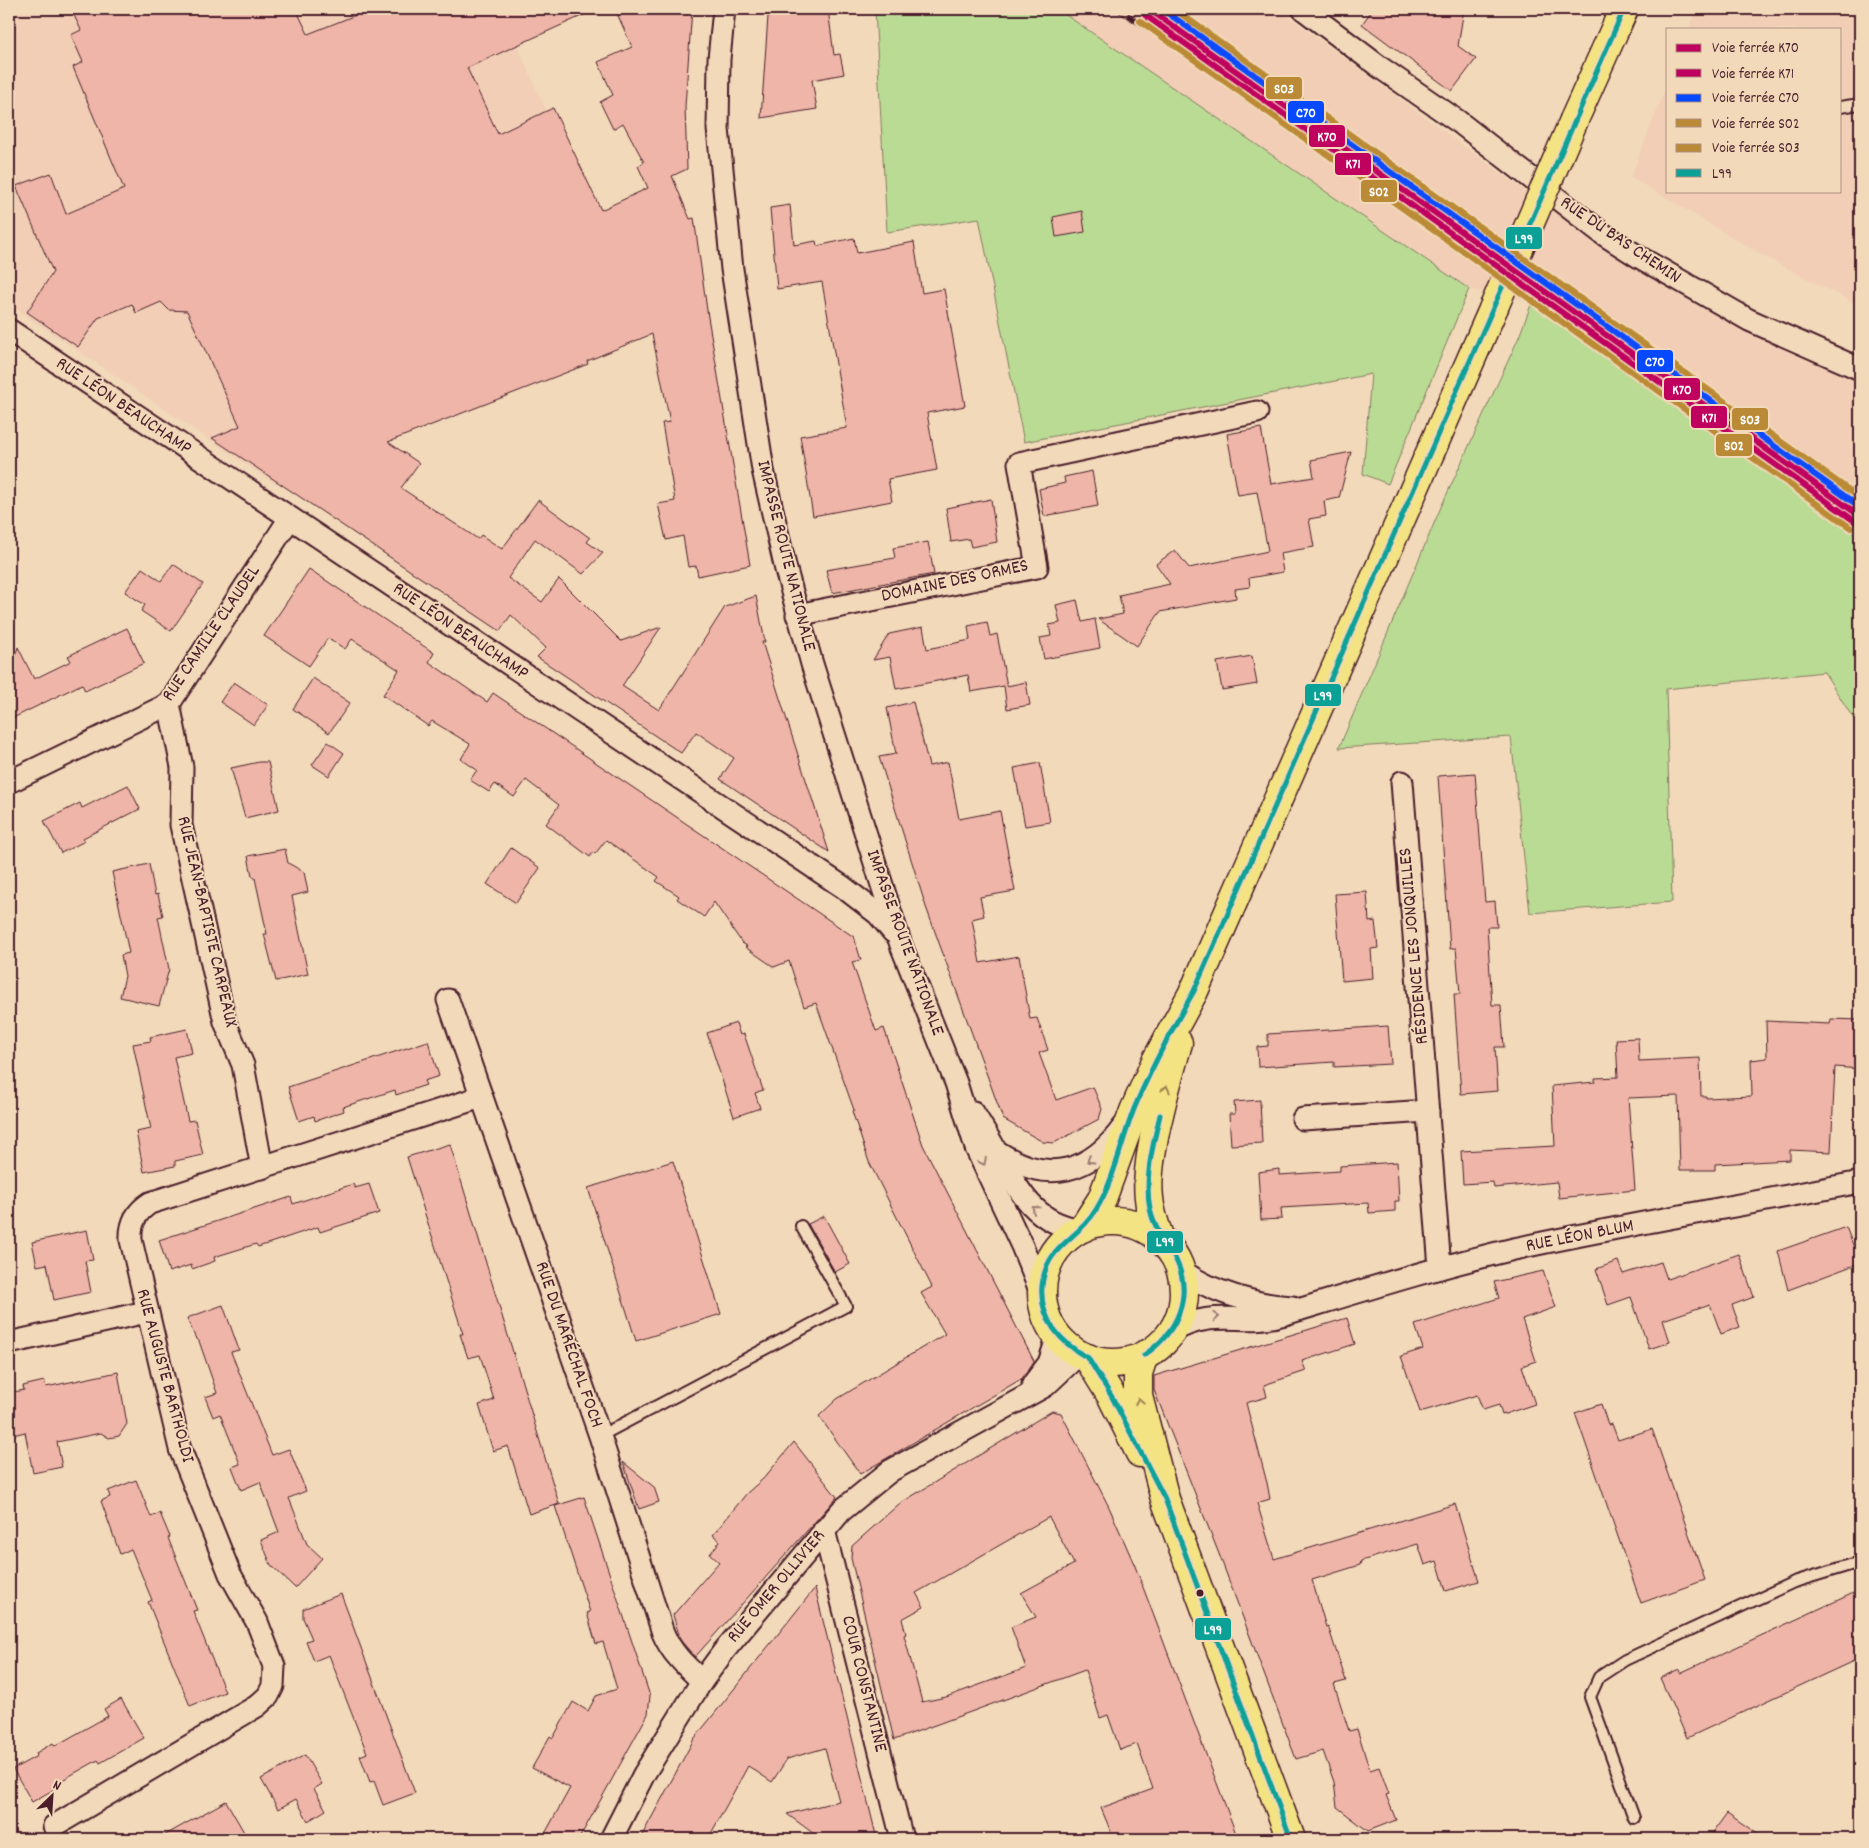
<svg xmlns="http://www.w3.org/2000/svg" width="1869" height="1848" font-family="Dekko,sans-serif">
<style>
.built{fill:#f1ceb5}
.green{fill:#badb94;stroke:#827d60}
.building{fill:#eeb5a8;stroke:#4a1f2b;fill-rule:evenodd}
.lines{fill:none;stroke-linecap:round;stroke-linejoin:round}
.service-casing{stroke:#4a1f2b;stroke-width:14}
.minor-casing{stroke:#4a1f2b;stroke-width:25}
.primary-casing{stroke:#4a1f2b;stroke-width:31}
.service{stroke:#f2d9ba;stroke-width:10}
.minor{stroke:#f2d9ba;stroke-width:21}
.primary{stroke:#f4e382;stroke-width:28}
.rail-casing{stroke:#4a1f2b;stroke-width:5.5}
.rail{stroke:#f2d9ba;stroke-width:4;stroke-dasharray:11;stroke-linecap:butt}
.primary-bridge-casing{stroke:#4a1f2b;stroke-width:31;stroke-linecap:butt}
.primary-bridge{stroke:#f4e382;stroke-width:28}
.bus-1-casing{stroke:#f2d9ba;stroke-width:9}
.bus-1{stroke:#0ba197;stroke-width:5}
.rail-1-casing{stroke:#f2d9ba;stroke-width:10}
.rail-2-casing{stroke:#f2d9ba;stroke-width:10}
.rail-3-casing{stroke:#f2d9ba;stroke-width:10}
.rail-4-casing{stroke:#f2d9ba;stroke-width:10}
.rail-5-casing{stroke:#f2d9ba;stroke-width:10}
.rail-1{stroke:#bf005f;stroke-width:6}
.rail-2{stroke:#bf005f;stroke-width:6}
.rail-3{stroke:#0749ff;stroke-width:6}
.rail-4{stroke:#bb8a36;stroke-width:6}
.rail-5{stroke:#bb8a36;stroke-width:6}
.oneway{stroke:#9f8156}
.oneway2{stroke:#9e7c72}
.bus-dot{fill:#4a1f2b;stroke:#f2d9ba;stroke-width:2}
.labels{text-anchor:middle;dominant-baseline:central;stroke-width:4;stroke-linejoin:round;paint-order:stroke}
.street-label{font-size:19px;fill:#4a1f2b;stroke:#f2d9ba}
.line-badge{stroke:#f2d9ba;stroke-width:2}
.badge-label{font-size:14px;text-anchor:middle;font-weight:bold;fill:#fff}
</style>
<rect width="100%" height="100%" fill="#f2d9ba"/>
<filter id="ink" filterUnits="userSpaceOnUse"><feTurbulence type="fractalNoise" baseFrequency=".02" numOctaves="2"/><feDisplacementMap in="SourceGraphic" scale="10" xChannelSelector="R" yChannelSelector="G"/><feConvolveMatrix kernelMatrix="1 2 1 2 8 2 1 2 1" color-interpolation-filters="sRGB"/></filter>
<g filter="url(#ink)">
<g class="built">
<polygon points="9,9 593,9 515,42 645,326 274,483 9,304"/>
<polygon points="1057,9 1278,9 1598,245 1657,281 1783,347 1860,382 1860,538 1744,450 1532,302 1469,289"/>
<polygon points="1696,9 1860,9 1860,306 1762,255 1631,177 1668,82 1668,191 1840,191 1840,29 1689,29"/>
</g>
<g class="green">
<polygon points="875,9 1057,9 1469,289 1388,484 1363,474 1371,374 1024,442 979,218 887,232"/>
<polygon points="1532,302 1744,450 1860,539 1860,729 1824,672 1666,689 1672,902 1530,913 1511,737 1339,748 1441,507 1519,337"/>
</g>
<g class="building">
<polygon points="71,9 296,9 308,34 371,9 597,9 467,68 498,134 553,108 601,210 648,188 638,166 644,162 623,123 613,129 600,102 613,95 598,62 632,47 615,9 692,9 685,106 687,169 672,176 690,219 694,218 708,317 750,565 698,576 696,566 688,567 683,536 666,540 658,504 675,501 662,423 670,422 652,334 587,361 588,364 388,442 419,463 401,488 478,539 481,535 502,549 538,500 590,538 587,542 603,553 583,574 535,539 508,578 542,602 559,579 621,641 661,627 622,686 659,710 725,607 756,596 765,642 762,642 829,852 720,779 734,758 696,732 681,753 537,657 546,648 511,615 500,631 212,438 240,426 187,311 169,310 161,302 136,313 132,304 98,318 78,347 27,312 53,272 16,186 51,173 66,214 124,189 73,67 83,62 71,35 81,30"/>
<polygon points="814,9 828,9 834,55 840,54 844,74 812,80 817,109 761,118 768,16"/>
<polygon points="1373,9 1404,9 1410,14 1414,9 1464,9 1458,46 1476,59 1452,91 1362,24"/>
<polygon points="790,205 794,245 816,241 817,246 854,238 857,253 914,242 922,293 944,289 965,406 927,413 937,470 888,479 892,501 813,516 800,436 847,428 822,282 777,289 770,208"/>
<polygon points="1082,211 1085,232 1056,237 1053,217"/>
<polygon points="1261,428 1271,484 1314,477 1311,460 1351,452 1339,498 1324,501 1326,516 1309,519 1314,547 1280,553 1283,572 1249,578 1250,587 1235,589 1236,598 1160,612 1137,646 1098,619 1123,614 1119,595 1170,584 1156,564 1175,550 1189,568 1268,551 1257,492 1238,495 1227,434"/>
<polygon points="1092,471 1098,506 1044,516 1039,489 1065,483 1064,477"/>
<polygon points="991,499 997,542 971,547 969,539 951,542 946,508"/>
<polygon points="928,542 934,574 832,593 826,570 895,558 893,548"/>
<polygon points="173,564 203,584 171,631 141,611 145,605 125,592 142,568 161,581"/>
<polygon points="309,569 434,653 429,662 487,702 493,693 854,937 861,960 852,962 876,1031 884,1028 923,1145 1034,1361 1023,1378 860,1474 819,1416 837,1399 945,1334 921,1293 932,1287 869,1162 852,1111 854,1110 816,1003 804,1007 789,961 774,967 745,947 747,946 742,943 714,902 704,917 677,899 679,896 656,881 659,877 606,840 595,854 593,852 590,857 546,824 559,805 526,780 514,797 495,784 489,792 470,780 477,770 461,759 470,744 432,721 428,726 383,695 399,670 352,639 345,649 328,638 309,666 264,636"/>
<polygon points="1077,600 1082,622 1095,619 1100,648 1044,659 1040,638 1051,636 1049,625 1060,623 1056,605"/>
<polygon points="987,622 990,636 997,634 1007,686 1026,682 1030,705 1007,709 1004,686 971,692 968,675 896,689 890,657 873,660 889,634 923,627 927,649 970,640 968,626"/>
<polygon points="127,628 144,663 85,691 82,684 9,720 9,674 18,647 34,679 71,661 68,656"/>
<polygon points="1252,656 1257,684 1222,690 1217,662"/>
<polygon points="313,678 350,703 329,733 293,709"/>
<polygon points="234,682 268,705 254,725 220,702"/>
<polygon points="913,702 929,766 948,762 959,819 1000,811 1015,891 980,897 984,916 972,919 980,963 1019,956 1030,1019 1037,1018 1048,1050 1039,1053 1056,1100 1093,1087 1102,1109 1099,1119 1054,1143 1043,1142 1003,1119 926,907 879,757 896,754 887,708"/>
<polygon points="328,742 344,753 329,776 312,765"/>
<polygon points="259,762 268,762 279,810 245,818 231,768"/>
<polygon points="1040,763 1050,822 1025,826 1014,768"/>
<polygon points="1475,773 1485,902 1495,901 1497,927 1487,927 1492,1005 1501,1005 1504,1047 1495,1047 1498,1091 1461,1094 1454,994 1460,994 1456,948 1450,949 1438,776"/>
<polygon points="128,785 140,809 83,838 85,841 61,853 44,821 80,803 82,808"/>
<polygon points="511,848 540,868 516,903 487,884"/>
<polygon points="285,849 288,863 304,872 308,892 292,896 308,974 276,981 264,934 267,934 255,878 252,876 248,856"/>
<polygon points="149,864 155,895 158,894 163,916 158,917 169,969 159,1006 120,997 125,976 121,955 129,953 112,872"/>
<polygon points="1367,892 1369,922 1375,921 1378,948 1371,949 1373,978 1342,981 1335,894"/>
<polygon points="1831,1019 1860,1020 1860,1069 1835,1067 1831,1152 1790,1150 1790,1160 1715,1164 1715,1170 1680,1170 1678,1096 1628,1098 1635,1190 1559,1198 1557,1182 1494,1188 1493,1182 1463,1184 1461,1151 1555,1146 1552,1086 1595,1082 1595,1078 1618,1077 1616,1039 1638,1038 1639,1061 1700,1058 1701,1096 1706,1096 1706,1098 1752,1096 1751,1060 1767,1058 1766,1021 1830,1024"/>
<polygon points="736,1023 740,1035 744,1034 763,1090 755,1093 760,1108 734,1117 707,1033"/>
<polygon points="1388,1026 1391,1064 1334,1067 1334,1062 1258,1067 1257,1047 1268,1046 1268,1034"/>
<polygon points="187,1029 192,1053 174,1057 188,1121 195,1120 203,1155 175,1161 175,1166 144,1172 136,1132 151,1129 133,1044 151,1041 150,1037"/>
<polygon points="428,1041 439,1076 424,1081 426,1085 396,1095 395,1090 343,1107 344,1111 315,1121 314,1116 299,1121 288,1087"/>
<polygon points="1260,1100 1262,1143 1231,1145 1229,1114 1235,1114 1234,1102"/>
<polygon points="450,1144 559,1504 529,1514 508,1446 493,1451 479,1405 494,1400 480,1355 468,1358 460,1334 463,1334 407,1157"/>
<polygon points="673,1161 721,1314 636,1341 588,1188"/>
<polygon points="1397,1162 1399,1201 1395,1201 1395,1211 1369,1213 1368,1203 1281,1208 1282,1219 1261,1220 1258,1172 1279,1169 1279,1175 1340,1171 1340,1166"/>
<polygon points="353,1184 355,1188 369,1184 379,1213 320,1232 318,1227 258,1247 256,1244 214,1257 215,1261 192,1269 191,1265 169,1272 159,1240 291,1197 293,1204"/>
<polygon points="824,1216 850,1264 835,1272 808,1224"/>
<polygon points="1846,1227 1860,1263 1788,1290 1778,1251"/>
<polygon points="87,1230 93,1260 85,1261 91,1292 54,1300 47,1264 37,1266 32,1242"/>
<polygon points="1739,1254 1754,1297 1732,1305 1740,1327 1721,1334 1710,1304 1663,1320 1670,1342 1649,1349 1631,1297 1608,1305 1596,1269 1618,1261 1623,1274 1661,1262 1667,1279"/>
<polygon points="1543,1271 1556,1307 1522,1319 1536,1361 1522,1366 1535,1404 1502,1415 1499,1405 1483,1410 1477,1395 1420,1412 1401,1356 1423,1349 1415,1325 1499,1298 1494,1282"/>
<polygon points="223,1305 239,1350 231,1352 272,1455 289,1449 306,1491 289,1498 307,1544 322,1558 295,1588 271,1565 261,1540 279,1532 260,1482 241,1490 232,1467 240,1464 220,1414 213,1417 205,1397 217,1393 199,1341 195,1337 187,1318"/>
<polygon points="1347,1318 1355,1344 1302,1361 1306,1371 1264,1385 1267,1397 1246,1403 1267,1483 1270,1499 1257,1503 1274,1559 1455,1504 1479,1581 1446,1591 1437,1561 1425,1565 1418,1544 1361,1561 1360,1565 1312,1580 1326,1627 1328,1626 1346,1681 1334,1684 1349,1731 1357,1729 1370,1770 1379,1767 1389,1794 1386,1795 1396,1820 1368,1831 1337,1807 1334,1782 1323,1751 1296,1759 1219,1554 1154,1390 1154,1376"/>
<polygon points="118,1372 127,1424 119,1436 109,1438 101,1433 57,1442 62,1467 33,1473 25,1432 9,1436 9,1393 24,1390 23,1386 44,1381 46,1387"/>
<polygon points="1601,1404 1608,1425 1612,1424 1618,1440 1652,1429 1705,1580 1641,1603 1575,1413"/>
<path d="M1052,1411L1061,1413L1109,1507L1135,1566L1238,1839H1114L1101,1808L1153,1789L1137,1744L1120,1750L1108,1715L1100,1718L1085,1670L894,1740L851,1558L852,1546L899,1504ZM1049,1517L1074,1564L1021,1593L1036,1617L1011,1627L1026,1668L946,1697L922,1702L904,1635L906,1634L902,1619L924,1607L916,1593Z"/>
<polygon points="794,1442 837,1497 695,1657 681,1641 673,1615 719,1562 710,1554 720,1541 713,1535 747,1493 764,1478"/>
<polygon points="623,1462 654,1487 659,1502 639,1509"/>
<polygon points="136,1480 151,1517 160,1513 170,1537 168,1538 197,1610 193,1611 225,1692 190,1706 148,1602 152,1600 131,1549 120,1554 101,1501 110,1497 108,1491"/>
<polygon points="584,1497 650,1696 648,1714 579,1839 542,1839 570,1788 532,1768 550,1736 553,1738 573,1702 588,1711 596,1696 617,1689 603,1642 596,1644 587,1613 590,1612 555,1506"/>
<polygon points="815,1588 877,1839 821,1839 787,1814 839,1801 825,1748 787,1759 772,1782 748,1766 708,1839 640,1839 694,1739"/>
<polygon points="1860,1590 1860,1658 1687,1738 1660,1678 1679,1669 1680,1673"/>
<polygon points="341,1594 415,1793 383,1805 374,1781 370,1782 360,1756 367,1753 329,1655 314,1661 306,1641 312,1639 303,1618 303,1609"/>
<polygon points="121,1699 144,1738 100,1763 98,1760 57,1783 58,1787 32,1802 13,1769 37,1756 36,1753 53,1743 55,1746 108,1716 104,1709"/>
<polygon points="305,1755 322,1784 314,1789 326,1810 308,1821 296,1799 278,1809 261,1779"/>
<polygon points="226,1801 248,1839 158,1839"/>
<polygon points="1727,1813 1765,1839 1708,1839"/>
</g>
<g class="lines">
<g class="service-casing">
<g id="service">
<polyline points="1840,107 1860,104"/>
<polyline points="600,1436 846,1306 801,1226"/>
<polyline points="1634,1818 1590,1697 1599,1677 1625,1660 1794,1582 1860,1562"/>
</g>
</g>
<g class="minor-casing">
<g id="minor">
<polyline points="724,9 719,59 718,129 732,269 763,470 786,570 812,664 901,945 956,1083 976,1148 1022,1246 1042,1295"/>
<polyline points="1303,9 1381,68 1459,122 1603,234 1639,257 1749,320 1860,369"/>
<polyline points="9,330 843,887 878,914 893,932"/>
<polyline points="797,615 1037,567 1019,463 1257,412"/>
<polyline points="169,704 182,767 181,825 225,1022 243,1065 262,1168"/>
<polyline points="9,782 169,704 290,518"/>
<polyline points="1402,782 1440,1268"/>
<path d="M448,1000L600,1436L663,1633C672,1654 686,1666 702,1681"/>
<path d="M973,1112C982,1127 991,1141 999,1156C1018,1190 1036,1224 1079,1229"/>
<polyline points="1303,1119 1428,1111"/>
<path d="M998,1152C1048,1185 1090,1173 1124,1126"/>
<path d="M1179,1268C1206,1291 1259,1306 1293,1307"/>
<path d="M1171,1332C1216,1306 1242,1327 1285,1314C1361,1291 1437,1267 1514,1249C1629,1224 1745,1205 1860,1182"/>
<polyline points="9,1343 146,1312"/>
<polyline points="1033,1384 1049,1363 1058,1336"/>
<polyline points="824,1530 902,1839"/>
<path d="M54,1826L257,1706L268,1696L273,1686L274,1666L257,1622L230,1574L180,1449L131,1240C130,1223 136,1212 150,1203L481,1097"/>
<polyline points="611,1839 644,1774 702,1681 724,1651 841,1511 890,1471 1045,1386 1079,1354"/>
</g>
</g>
<g class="primary-casing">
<g id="primary">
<polyline points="1574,120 1624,9"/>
<circle cx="1113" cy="1292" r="71"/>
<polyline points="1084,1227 1102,1199 1134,1111 1156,1061 1194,991 1494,307"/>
<path d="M1160,1239C1155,1226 1150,1213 1149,1198C1144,1160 1167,1082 1178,1043"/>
<polyline points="1144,1355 1138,1373 1138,1396 1165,1499 1291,1839"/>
<polyline points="1088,1358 1112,1397 1140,1453"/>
</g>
</g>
<use href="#service" class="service"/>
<use href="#minor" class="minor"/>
<use href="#primary" class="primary"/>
<g class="rail-casing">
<path id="rail" d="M1118,9C1196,62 1279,107 1359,158"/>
</g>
<use href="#rail" class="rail"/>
<g class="primary-bridge-casing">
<polyline id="primary-bridge" points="1494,307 1574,120"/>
</g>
<use href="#primary-bridge" class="primary-bridge"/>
<g class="bus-1-casing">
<g id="bus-1">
<path d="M1144,1355C1176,1334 1194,1297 1176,1260C1167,1242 1154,1230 1150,1209C1144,1178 1153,1145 1160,1115"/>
<path d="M1088,1358C1061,1343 1039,1319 1042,1286C1046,1244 1079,1240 1097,1208C1115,1178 1121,1142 1134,1109C1151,1068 1172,1029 1194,991L1624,9"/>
<polyline points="1088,1358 1112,1397 1165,1499 1291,1839"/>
</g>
</g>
<use href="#bus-1" class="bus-1"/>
<g class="rail-1-casing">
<polyline id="rail-1" points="1149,9 1860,516"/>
</g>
<g class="rail-2-casing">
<polyline id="rail-2" points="1145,15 1856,522"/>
</g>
<g class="rail-3-casing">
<polyline id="rail-3" points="1162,9 1860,507"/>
</g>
<g class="rail-4-casing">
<polyline id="rail-4" points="1140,21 1851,528"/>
</g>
<g class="rail-5-casing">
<polyline id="rail-5" points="1174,9 1860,498"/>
</g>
<use href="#rail-1" class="rail-1"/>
<use href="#rail-2" class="rail-2"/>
<use href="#rail-3" class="rail-3"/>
<use href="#rail-4" class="rail-4"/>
<use href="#rail-5" class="rail-5"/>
</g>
<defs><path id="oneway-chevron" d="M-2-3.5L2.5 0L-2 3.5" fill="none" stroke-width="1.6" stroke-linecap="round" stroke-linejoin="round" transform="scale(1.25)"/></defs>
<g class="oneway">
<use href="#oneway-chevron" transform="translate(1166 1089) rotate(-77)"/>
<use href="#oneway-chevron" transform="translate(1139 1401) rotate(-100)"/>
</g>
<g class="oneway2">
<use href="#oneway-chevron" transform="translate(1090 1160) rotate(148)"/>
<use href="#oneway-chevron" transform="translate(983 1162) rotate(64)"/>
<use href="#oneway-chevron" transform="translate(1035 1209) rotate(-139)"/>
<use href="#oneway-chevron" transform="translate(1216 1317) rotate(-3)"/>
</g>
</g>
<circle class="bus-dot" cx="1200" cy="1593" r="4.5"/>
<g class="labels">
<g class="street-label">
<text transform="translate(1620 241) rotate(34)">RUE DU BAS CHEMIN</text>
<text transform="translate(123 407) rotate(34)">RUE LÉON BEAUCHAMP</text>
<text transform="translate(785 556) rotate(76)">IMPASSE ROUTE NATIONALE</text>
<text transform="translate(955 582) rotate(-12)">DOMAINE DES ORMES</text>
<text transform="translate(460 632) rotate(34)">RUE LÉON BEAUCHAMP</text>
<text transform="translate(212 634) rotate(-56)">RUE CAMILLE CLAUDEL</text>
<text transform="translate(206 922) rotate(77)">RUE JEAN-BAPTISTE CARPEAUX</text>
<text transform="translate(904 943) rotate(70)">IMPASSE ROUTE NATIONALE</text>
<text transform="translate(1415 946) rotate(-95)">RÉSIDENCE LES JONQUILLES</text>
<text transform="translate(1580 1237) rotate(-11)">RUE LÉON BLUM</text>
<text transform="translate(568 1345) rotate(71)">RUE DU MARÉCHAL FOCH</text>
<text transform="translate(164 1376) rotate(75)">RUE AUGUSTE BARTHOLDI</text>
<text transform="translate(777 1587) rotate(-50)">RUE OMER OLLIVIER</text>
<text transform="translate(863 1684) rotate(76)">COUR CONSTANTINE</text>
</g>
</g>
<g class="line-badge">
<rect x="1265" y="76" width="38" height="24" rx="5" fill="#bb8a36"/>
<rect x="1287" y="100" width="38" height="24" rx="5" fill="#0749ff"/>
<rect x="1308" y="124" width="38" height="24" rx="5" fill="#bf005f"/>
<rect x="1334" y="152" width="38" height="24" rx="5" fill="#bf005f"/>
<rect x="1360" y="179" width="38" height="24" rx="5" fill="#bb8a36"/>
<rect x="1505" y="226" width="38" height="24" rx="5" fill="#0ba197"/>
<rect x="1636" y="349" width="38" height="24" rx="5" fill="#0749ff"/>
<rect x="1663" y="377" width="38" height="24" rx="5" fill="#bf005f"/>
<rect x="1690" y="405" width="38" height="24" rx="5" fill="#bf005f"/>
<rect x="1731" y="407" width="38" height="24" rx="5" fill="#bb8a36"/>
<rect x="1715" y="433" width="38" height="24" rx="5" fill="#bb8a36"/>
<rect x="1304" y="683" width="38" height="24" rx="5" fill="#0ba197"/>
<rect x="1146" y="1230" width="38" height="24" rx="5" fill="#0ba197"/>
<rect x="1194" y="1617" width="38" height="24" rx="5" fill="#0ba197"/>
</g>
<g class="badge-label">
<text x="1284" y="93">S03</text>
<text x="1306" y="117">C70</text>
<text x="1327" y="141">K70</text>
<text x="1353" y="168">K71</text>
<text x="1379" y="196">S02</text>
<text x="1524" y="243">L99</text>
<text x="1655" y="366">C70</text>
<text x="1682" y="394">K70</text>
<text x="1709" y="422">K71</text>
<text x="1750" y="424">S03</text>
<text x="1734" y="450">S02</text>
<text x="1323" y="700">L99</text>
<text x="1165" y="1246">L99</text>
<text x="1213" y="1634">L99</text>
</g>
<rect width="1869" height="1848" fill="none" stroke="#f2d9ba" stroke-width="30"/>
<rect x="15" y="15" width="1839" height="1818" fill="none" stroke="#4a1f2b" stroke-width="2" filter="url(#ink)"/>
<rect x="1666" y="28" width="175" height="165" fill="#f2d9ba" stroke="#af8f81"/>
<rect x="1676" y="44" width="25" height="8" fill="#bf005f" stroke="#af8f81"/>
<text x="1712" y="52" font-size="15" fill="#4a1f2b">Voie ferrée K70</text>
<rect x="1676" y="69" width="25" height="8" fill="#bf005f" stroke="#af8f81"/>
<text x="1712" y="78" font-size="15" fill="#4a1f2b">Voie ferrée K71</text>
<rect x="1676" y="94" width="25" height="8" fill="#0749ff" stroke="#af8f81"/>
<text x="1712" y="102" font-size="15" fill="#4a1f2b">Voie ferrée C70</text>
<rect x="1676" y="119" width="25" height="8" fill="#bb8a36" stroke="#af8f81"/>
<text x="1712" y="128" font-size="15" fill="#4a1f2b">Voie ferrée S02</text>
<rect x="1676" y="144" width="25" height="8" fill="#bb8a36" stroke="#af8f81"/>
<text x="1712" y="152" font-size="15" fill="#4a1f2b">Voie ferrée S03</text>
<rect x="1676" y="169" width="25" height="8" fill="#0ba197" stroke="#af8f81"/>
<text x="1712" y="178" font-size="15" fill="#4a1f2b">L99</text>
<g transform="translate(52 1796) rotate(25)" stroke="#f2d9ba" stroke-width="4" paint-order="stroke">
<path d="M0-4L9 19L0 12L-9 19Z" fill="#4a1f2b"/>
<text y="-8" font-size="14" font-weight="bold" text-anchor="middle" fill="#4a1f2b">N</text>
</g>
</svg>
